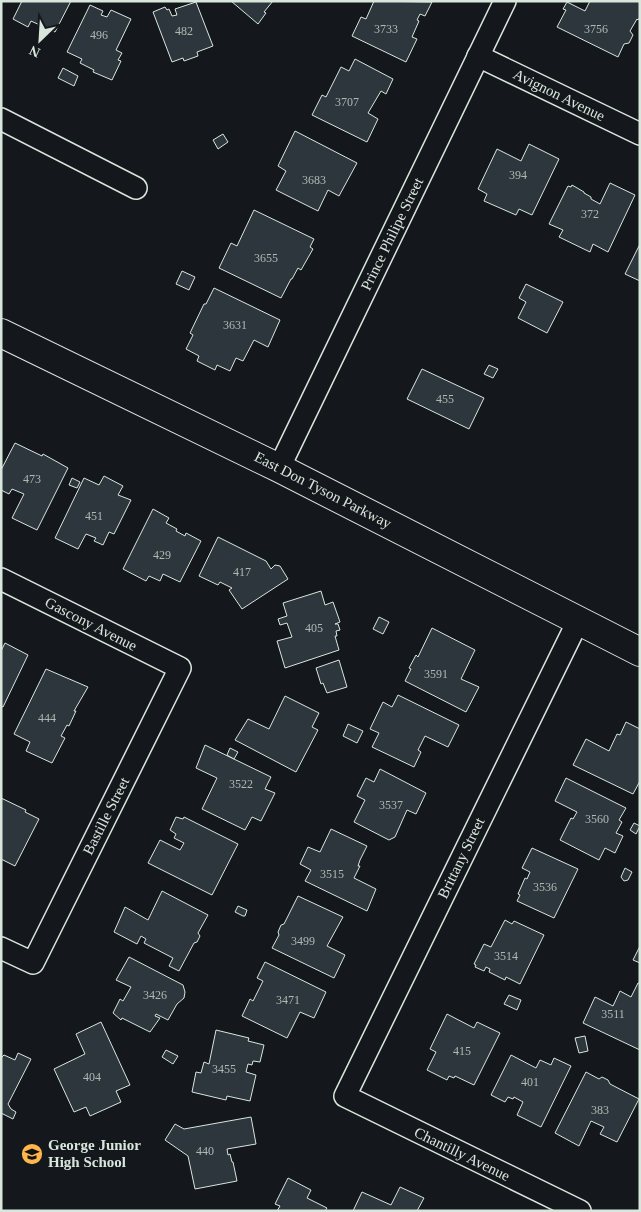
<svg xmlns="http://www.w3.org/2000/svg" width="641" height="1212" font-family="Georgia,serif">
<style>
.building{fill:#2c363c;stroke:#d8e6dc}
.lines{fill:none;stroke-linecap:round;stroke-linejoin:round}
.street-casing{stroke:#d8e6dc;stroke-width:24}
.secondary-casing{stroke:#d8e6dc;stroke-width:30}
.street{stroke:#14181c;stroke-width:21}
.secondary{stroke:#14181c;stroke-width:28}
.labels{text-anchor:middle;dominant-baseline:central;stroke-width:4;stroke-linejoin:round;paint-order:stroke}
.number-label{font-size:12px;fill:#adbab4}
.street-label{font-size:15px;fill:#d8e6dc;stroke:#14181c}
.poi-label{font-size:15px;font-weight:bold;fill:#d8e6dc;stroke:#14181c;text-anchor:start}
</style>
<rect width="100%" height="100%" fill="#14181c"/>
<g class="building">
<polygon points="22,1 71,1 55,32 31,21 28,27 13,19"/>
<polygon points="231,1 273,1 264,12 266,13 258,24"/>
<polygon points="374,1 432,2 425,16 420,14 417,20 419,21 412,37 417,39 406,62 352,36 361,17 366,19"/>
<polygon points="590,1 640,1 640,17 638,20 637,19 630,31 633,35 629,43 624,44 618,57 557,27 566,10 563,9 567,2 585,11"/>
<polygon points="196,2 213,46 197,52 198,56 184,61 183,58 172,62 153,12 165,7 167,10 169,9 172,16 177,15 175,9"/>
<polygon points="90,5 103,11 101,15 107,17 111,10 131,19 116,50 122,53 118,60 121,61 112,80 93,72 94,70 80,63 82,59 67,52"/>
<polygon points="355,59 393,79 386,94 381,91 368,113 378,119 367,142 312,115 322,95 326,97 341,67 349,71"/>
<polygon points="63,68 78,76 74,86 58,78"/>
<polygon points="295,131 357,163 339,196 328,190 318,211 276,190 286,171 278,166"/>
<polygon points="223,134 228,142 218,149 213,140"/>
<polygon points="529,144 559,159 532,215 519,209 516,215 484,201 487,194 478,189 497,149 521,161"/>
<polygon points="610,183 635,195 608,252 593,244 590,252 559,237 563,230 549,224 568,186 571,187 572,185 584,192 584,193 591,197 591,199 600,204"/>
<polygon points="254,210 314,239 310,247 313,249 301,270 298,268 292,279 291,279 281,298 219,268 231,243 237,246"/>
<polygon points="640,244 640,281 625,274"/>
<polygon points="182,271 195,277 189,290 176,284"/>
<polygon points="526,284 563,302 547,333 518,318 526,302 519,298"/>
<polygon points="214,288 280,320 268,347 254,340 243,361 236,358 230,371 217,365 215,370 197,361 199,356 186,349 193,335 190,333 204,304 206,304"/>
<polygon points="489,365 498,369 493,378 484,374"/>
<polygon points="422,369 484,398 469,429 407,399"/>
<polygon points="15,443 42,456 43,454 68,468 37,530 12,518 24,494 12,489 9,494 1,490 1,470"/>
<polygon points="104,476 123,486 118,495 131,500 114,534 109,532 103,545 94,541 96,538 86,534 78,549 55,538 84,478 99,485"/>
<polygon points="72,478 80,482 77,488 69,485"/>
<polygon points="153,509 169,518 166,523 177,529 176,531 185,536 186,533 201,541 180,582 163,574 160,581 149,576 146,581 123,569"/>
<polygon points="218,537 266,561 271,569 275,565 280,566 288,579 242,609 229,590 232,588 220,582 218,585 199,576"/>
<polygon points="321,591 325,605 333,602 340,622 335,624 338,624 340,630 336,631 337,636 335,636 339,650 285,668 277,641 292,637 287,623 280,625 278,619 287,616 283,603"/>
<polygon points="379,617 389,622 383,634 373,629"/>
<polygon points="432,628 475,650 461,679 479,687 466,712 405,681 411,669 409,668 416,655 418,657"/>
<polygon points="5,643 28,655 3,707 1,706 1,651"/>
<polygon points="339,660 347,687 327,693 323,683 321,684 316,668"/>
<polygon points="46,669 88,687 74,711 76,711 69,726 67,725 61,736 65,738 52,763 26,751 30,742 14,734"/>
<polygon points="398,695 459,725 448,747 425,736 418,750 421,752 414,767 372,747 379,733 370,729 383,702 392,707"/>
<polygon points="285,696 319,713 312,727 318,730 296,772 235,740 248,719 269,729"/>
<polygon points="626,722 640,729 640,781 633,794 573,765 586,739 609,751 617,734 620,735"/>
<polygon points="348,724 363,731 357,743 343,736"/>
<polygon points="205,745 271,777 265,789 275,793 261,821 252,817 245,830 202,809 217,778 196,768"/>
<polygon points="230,748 238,752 234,759 227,755"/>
<polygon points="380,769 426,793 416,814 407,810 395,837 389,840 354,822 365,800 357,796 366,778 374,782"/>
<polygon points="566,778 626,808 619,820 622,822 616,833 623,836 615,853 605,848 599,860 560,840 571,818 573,819 577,812 555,801"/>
<polygon points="1,798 26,810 25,812 39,819 15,866 1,859"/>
<polygon points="176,817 183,819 184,817 238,844 212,895 148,863 160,840 180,850 184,843 174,838 176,834 170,830"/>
<polygon points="634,823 640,826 636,834 630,830"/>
<polygon points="331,829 367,846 360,860 358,866 360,866 354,878 376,889 367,911 305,881 311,870 300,864 308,847 320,852"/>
<polygon points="532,848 578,869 554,918 517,901 520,895 518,894 525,878 527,879 530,872 522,868"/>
<polygon points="625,868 632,872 628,880 624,881 621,877"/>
<polygon points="162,891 208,915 198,933 200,936 197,942 194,943 179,971 169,966 173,958 144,943 146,939 141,936 137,944 114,932 125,907 148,920"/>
<polygon points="298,896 343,917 327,946 345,955 334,978 272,948 279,935 278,932 281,925 284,924"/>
<polygon points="238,906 247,910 245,916 243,916 235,912"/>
<polygon points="505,920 512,924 514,921 544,935 520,984 506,977 505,980 489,972 490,969 486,967 484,971 475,967 476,965 474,964 484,944 491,947"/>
<polygon points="640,946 640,963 633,960"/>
<polygon points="129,957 183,985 185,992 184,998 177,1004 168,1020 156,1014 155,1016 160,1018 150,1032 122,1018 121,1020 113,1013 120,999 123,1001 131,987 116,980"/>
<polygon points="265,962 326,992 314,1018 300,1012 287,1038 242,1016 250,999 253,1001 263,981 257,978"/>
<polygon points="638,983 640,983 640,1050 583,1023 595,997 613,1006 620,991 631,997"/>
<polygon points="509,995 521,1000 517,1010 504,1004"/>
<polygon points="447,1014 474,1028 477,1022 500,1033 474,1085 455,1076 454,1078 449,1076 447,1080 427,1070 436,1052 430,1049"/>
<polygon points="101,1022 130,1085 116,1091 121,1102 90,1116 86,1107 74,1112 54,1069 85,1054 76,1034"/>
<polygon points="216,1030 249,1038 248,1041 264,1045 260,1062 253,1061 252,1065 248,1064 246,1072 256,1075 250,1101 227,1096 226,1100 192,1092 196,1072 201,1073 204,1062 209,1064"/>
<polygon points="585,1036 588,1051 579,1053 575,1038"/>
<polygon points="166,1050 178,1056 173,1064 162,1057"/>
<polygon points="18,1053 31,1059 8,1104 11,1109 16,1112 13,1119 1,1113 1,1058 4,1055 15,1060"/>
<polygon points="511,1055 536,1068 540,1060 551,1065 554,1058 571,1066 541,1127 517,1115 523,1102 514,1097 513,1099 508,1097 505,1102 491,1095"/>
<polygon points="586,1072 599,1079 602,1077 608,1080 610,1084 639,1099 617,1142 600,1134 604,1127 591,1121 579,1146 555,1133"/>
<polygon points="251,1117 256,1144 227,1149 228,1155 230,1154 232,1162 233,1162 237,1181 195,1189 188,1156 165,1140 175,1124 184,1129"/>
<polygon points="288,1178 311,1190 307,1198 327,1208 325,1211 277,1211 280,1206 275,1204"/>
<polygon points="400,1187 424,1198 417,1211 353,1211 362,1192 391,1205"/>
</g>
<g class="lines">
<g class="street-casing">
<g id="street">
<polyline points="478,56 640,134"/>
<polyline points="1,119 136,188"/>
<polyline points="279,468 505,1"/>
<polyline points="1,579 180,668 33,963 1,948"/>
<polyline points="578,621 345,1096 580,1211"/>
</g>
</g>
<g class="secondary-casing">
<polyline id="secondary" points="1,333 279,468 640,652"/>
</g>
<use href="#street" class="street"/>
<use href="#secondary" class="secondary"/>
</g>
<defs>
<g id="school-disc" transform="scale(1.125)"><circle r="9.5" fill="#ffb74d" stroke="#14181c"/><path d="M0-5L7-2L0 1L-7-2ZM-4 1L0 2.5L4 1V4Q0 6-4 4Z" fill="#111"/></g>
</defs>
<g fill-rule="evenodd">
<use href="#school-disc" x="32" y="1154"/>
</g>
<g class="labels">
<g class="number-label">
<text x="386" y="29">3733</text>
<text x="596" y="29">3756</text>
<text x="184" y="31">482</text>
<text x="99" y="35">496</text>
<text x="347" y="102">3707</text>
<text x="518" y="175">394</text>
<text x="314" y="180">3683</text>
<text x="590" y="214">372</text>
<text x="266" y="258">3655</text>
<text x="235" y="325">3631</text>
<text x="445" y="399">455</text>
<text x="32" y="479">473</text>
<text x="94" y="516">451</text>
<text x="162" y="555">429</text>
<text x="242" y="572">417</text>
<text x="314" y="628">405</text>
<text x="436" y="674">3591</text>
<text x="47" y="718">444</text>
<text x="241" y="784">3522</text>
<text x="391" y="805">3537</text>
<text x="597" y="819">3560</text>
<text x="332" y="874">3515</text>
<text x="545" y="887">3536</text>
<text x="303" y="941">3499</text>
<text x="506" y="956">3514</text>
<text x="155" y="995">3426</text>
<text x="288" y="1000">3471</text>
<text x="613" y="1014">3511</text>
<text x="462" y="1051">415</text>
<text x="224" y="1069">3455</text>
<text x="92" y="1077">404</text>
<text x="530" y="1082">401</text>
<text x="600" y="1110">383</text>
<text x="205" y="1151">440</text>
</g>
<g class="street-label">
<text transform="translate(559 95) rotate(26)">Avignon Avenue</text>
<text transform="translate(392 234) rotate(-64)">Prince Philipe Street</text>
<text transform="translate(323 490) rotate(27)">East Don Tyson Parkway</text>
<text transform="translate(91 624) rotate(27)">Gascony Avenue</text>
<text transform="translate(106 816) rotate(-63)">Bastille Street</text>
<text transform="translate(461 858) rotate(-64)">Brittany Street</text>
<text transform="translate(462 1154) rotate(26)">Chantilly Avenue</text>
</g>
<g class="poi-label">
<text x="48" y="1145">George Junior<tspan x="48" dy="17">High School</tspan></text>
</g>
</g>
<rect width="641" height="1212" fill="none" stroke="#d8e6dc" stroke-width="5"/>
<g transform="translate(40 40) rotate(205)" stroke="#14181c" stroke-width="4" paint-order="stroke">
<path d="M0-4L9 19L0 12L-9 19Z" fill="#d8e6dc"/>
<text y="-8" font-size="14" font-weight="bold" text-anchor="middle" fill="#d8e6dc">N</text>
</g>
</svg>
